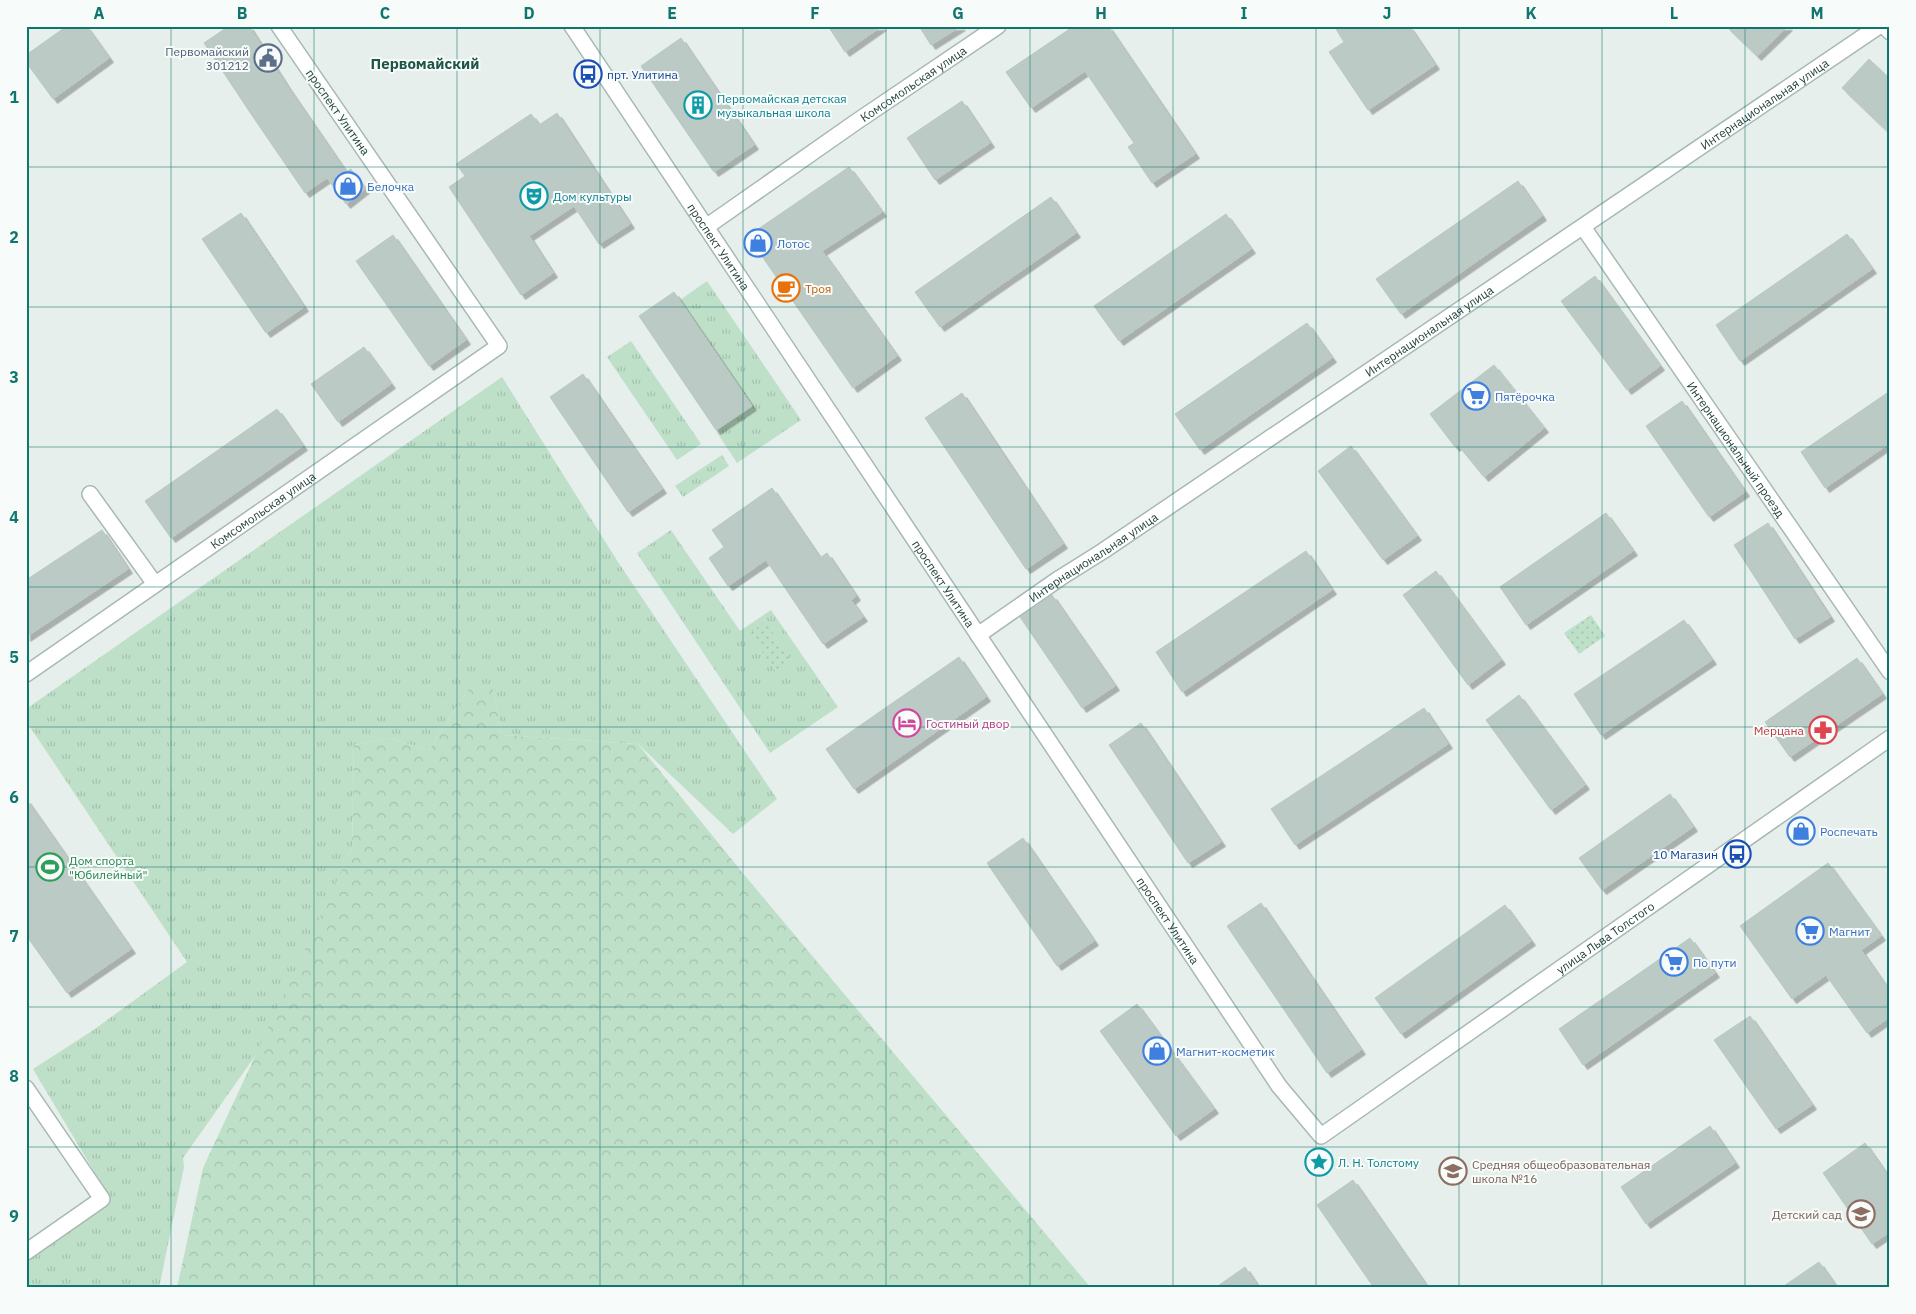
<svg xmlns="http://www.w3.org/2000/svg" width="1916" height="1314" font-family="'IBM Plex Sans',sans-serif">
<style>
.grass{fill:url(#grass-tufts)}
.forest{fill:url(#forest-crowns)}
.park{fill:url(#park-dots)}
.building{fill:#bbcac4;stroke:#b8c9c2;filter:url(#shadow)}
.lines{fill:none;stroke-linecap:round;stroke-linejoin:round}
.minor-casing{stroke:#a8b8b2;stroke-width:18}
.tertiary-casing{stroke:#a8b8b2;stroke-width:18}
.secondary-casing{stroke:#a4bbb3;stroke-width:18}
.minor{stroke:#fff;stroke-width:15}
.tertiary{stroke:#fff;stroke-width:15}
.secondary{stroke:#fff;stroke-width:15}
.grid{fill:none;stroke:#0f766e;stroke-width:1;stroke-opacity:0.55}
.labels{text-anchor:middle;dominant-baseline:central;stroke-width:4;stroke-linejoin:round;paint-order:stroke}
.service-label{font-size:12px;fill:#4e5e75;stroke:#f7fbf9;text-anchor:end}
.transit-label{font-size:12px;fill:#164399;stroke:#f7fbf9;text-anchor:start}
.street-label{font-size:12px;fill:#24423a;stroke:#f7fbf9}
.culture-label{font-size:12px;fill:#0d838f;stroke:#f7fbf9;text-anchor:start}
.shop-label{font-size:12px;fill:#366cbe;stroke:#f7fbf9;text-anchor:start}
.food-label{font-size:12px;fill:#c56008;stroke:#f7fbf9;text-anchor:start}
.hotel-label{font-size:12px;fill:#b23c85;stroke:#f7fbf9;text-anchor:start}
.health-label{font-size:12px;fill:#be3a42;stroke:#f7fbf9;text-anchor:end}
.leisure-label{font-size:12px;fill:#27864d;stroke:#f7fbf9;text-anchor:start}
.education-label{font-size:12px;fill:#785e54;stroke:#f7fbf9;text-anchor:start}
.quarter-label{font-size:15px;font-weight:bold;fill:#1f5548;stroke:#f7fbf9}
.neatline{fill:none;stroke:#0f766e;stroke-width:2}
.grid-label{font-size:16px;text-anchor:middle;font-weight:bold;fill:#0f766e}
</style>
<defs>
<pattern id="grass-tufts" width="24" height="20" patternUnits="userSpaceOnUse" patternTransform="scale(1.25)"><rect width="24" height="20" fill="#bfe0c8"/><path d="M3 7l-1-3M5 7V3M7 7l1-3M15 17l-1-3M17 17v-4M19 17l1-3" fill="none" stroke="#a4c1ad"/></pattern>
<pattern id="forest-crowns" width="20" height="18" patternUnits="userSpaceOnUse" patternTransform="scale(1.25)"><rect width="20" height="18" fill="#bfe0c8"/><path d="M2 6a3 3 0 1 1 6 0M12 15a3 3 0 1 1 6 0" fill="none" stroke="#a4c1ad"/></pattern>
<pattern id="park-dots" width="8" height="8" patternUnits="userSpaceOnUse" patternTransform="scale(1.25)"><rect width="8" height="8" fill="#bfe0c8"/><path d="M2 2h.1M6 6h.1" fill="none" stroke="#a4c1ad" stroke-width="1.8" stroke-linecap="round"/></pattern>
<filter id="shadow"><feDropShadow dx="4.5" dy="4.5" stdDeviation="0" flood-color="#0004"/></filter>
</defs>
<rect width="100%" height="100%" fill="#e6efeb"/>
<g class="grass">
<polygon points="707,281 801,420 737,463 716,431 752,406 680,300"/>
<polygon points="631,341 701,444 677,460 607,357"/>
<polygon points="502,377 618,562 777,799 733,834 638,744 502,735 493,689 469,688 429,750 388,738 354,745 352,848 265,1042 183,1158 184,1167 159,1288 26,1288 26,1262 111,1200 33,1069 92,1031 187,962 26,721 26,709"/>
<polygon points="722,455 729,466 683,497 675,486"/>
<polygon points="671,530 740,631 771,610 838,707 770,753 637,553"/>
</g>
<polygon class="forest" points="469,688 493,688 502,735 638,744 746,877 1091,1288 177,1288 203,1168 352,848 354,745 388,738 429,750"/>
<g class="park">
<polygon points="1591,615 1605,636 1579,654 1564,633"/>
<polygon points="765,622 792,661 776,672 749,633"/>
</g>
<g class="building">
<polygon points="67,26 86,26 109,58 53,99 26,62 26,55"/>
<polygon points="229,26 249,26 287,86 346,172 351,169 365,189 346,204 327,178 305,193 249,111 204,43"/>
<polygon points="828,26 882,26 845,52"/>
<polygon points="919,26 961,26 931,45"/>
<polygon points="1074,26 1108,26 1195,154 1152,183 1128,147 1134,143 1085,71 1031,108 1006,72"/>
<polygon points="1334,26 1409,26 1435,65 1368,110 1329,52 1344,42"/>
<polygon points="1726,26 1788,26 1757,56"/>
<polygon points="681,38 754,145 714,172 641,66"/>
<polygon points="1869,59 1890,79 1890,134 1842,88"/>
<polygon points="962,101 990,143 935,180 907,138"/>
<polygon points="557,113 630,224 599,244 574,206 529,236 553,273 521,295 449,187 465,176 456,164 531,114 539,125"/>
<polygon points="849,167 882,212 822,251 897,356 853,388 748,236"/>
<polygon points="1518,181 1542,216 1401,314 1376,279"/>
<polygon points="1051,197 1076,233 940,327 915,292"/>
<polygon points="241,213 304,307 266,333 202,239"/>
<polygon points="1226,214 1251,249 1119,341 1094,306"/>
<polygon points="1847,234 1872,269 1740,361 1716,325"/>
<polygon points="393,235 466,340 429,366 356,261"/>
<polygon points="1595,276 1660,366 1627,390 1561,301"/>
<polygon points="674,292 752,406 716,430 639,316"/>
<polygon points="1307,323 1332,358 1200,450 1175,414"/>
<polygon points="364,347 391,384 338,422 311,384"/>
<polygon points="1494,365 1544,428 1484,477 1458,445 1455,447 1430,414"/>
<polygon points="583,374 662,489 628,512 550,397"/>
<polygon points="1890,391 1890,443 1825,488 1801,452"/>
<polygon points="962,393 1063,544 1026,569 925,418"/>
<polygon points="1682,401 1745,492 1709,517 1646,426"/>
<polygon points="277,409 303,446 171,538 145,501"/>
<polygon points="1351,446 1417,536 1383,560 1318,471"/>
<polygon points="772,488 820,558 827,553 856,596 851,600 863,617 823,644 766,560 728,586 709,558 724,547 712,530"/>
<polygon points="1606,513 1633,551 1526,625 1500,587"/>
<polygon points="1768,523 1830,617 1795,639 1734,545"/>
<polygon points="102,530 128,569 26,637 26,580"/>
<polygon points="1306,551 1332,590 1182,692 1156,652"/>
<polygon points="1436,571 1501,660 1468,685 1403,595"/>
<polygon points="1052,595 1115,686 1082,708 1020,617"/>
<polygon points="1684,620 1712,660 1601,735 1574,694"/>
<polygon points="959,657 986,697 854,789 826,749"/>
<polygon points="1857,658 1882,694 1790,757 1765,722"/>
<polygon points="1519,695 1585,785 1551,810 1486,720"/>
<polygon points="1424,708 1448,744 1295,845 1271,809"/>
<polygon points="1141,723 1221,842 1188,863 1109,745"/>
<polygon points="1670,794 1693,827 1602,890 1579,858"/>
<polygon points="26,799 131,949 67,993 26,935"/>
<polygon points="1023,838 1094,941 1057,966 987,863"/>
<polygon points="1828,863 1881,936 1861,950 1890,992 1890,1017 1867,1033 1826,975 1792,999 1740,926"/>
<polygon points="1261,903 1361,1050 1327,1073 1227,926"/>
<polygon points="1505,905 1531,941 1401,1034 1375,998"/>
<polygon points="1690,938 1715,973 1583,1065 1559,1029"/>
<polygon points="1137,1004 1214,1109 1176,1136 1100,1031"/>
<polygon points="1750,1016 1812,1105 1776,1129 1714,1040"/>
<polygon points="1710,1126 1735,1163 1646,1224 1621,1187"/>
<polygon points="1865,1143 1890,1179 1890,1232 1872,1244 1823,1173"/>
<polygon points="1353,1180 1428,1288 1374,1288 1317,1205"/>
<polygon points="1819,1262 1837,1288 1781,1288"/>
<polygon points="1245,1267 1259,1288 1215,1288"/>
</g>
<g class="lines">
<g class="minor-casing">
<g id="minor">
<path id="s1" d="M706,227L856,122L998,26"/>
<path id="s2" d="M1583,227L1890,672"/>
<polyline points="90,494 155,584"/>
<path id="s3" d="M978,635L1060,578L1103,551L1879,26"/>
<path id="s4" d="M26,674L499,346L279,26"/>
<polyline points="26,1088 102,1199 26,1252"/>
</g>
</g>
<g class="tertiary-casing">
<g id="tertiary">
<path id="s5" d="M572,26L1279,1086L1321,1136L1890,738"/>
</g>
</g>
<g class="secondary-casing">
<polyline id="secondary" points="1884,26 1890,32"/>
</g>
<use href="#minor" class="minor"/>
<use href="#tertiary" class="tertiary"/>
<use href="#secondary" class="secondary"/>
</g>
<path class="grid" d="M171,26V1288M314,26V1288M457,26V1288M600,26V1288M743,26V1288M886,26V1288M1030,26V1288M1173,26V1288M1316,26V1288M1459,26V1288M1602,26V1288M1745,26V1288M26,167H1890M26,307H1890M26,447H1890M26,587H1890M26,727H1890M26,867H1890M26,1007H1890M26,1147H1890"/>
<defs>
<g id="civic-ring" transform="scale(1.4375)"><circle r="9.5" fill="#f7fbf9" stroke="#5c6f8a" stroke-width="1.5"/><path d="M-.6-6.5H3V-4.5H.6V-3L4-1V1h2V6H-6V1h2V-1L-.6-3ZM-1.2 2.5V6h2.4V2.5Z" fill="#5c6f8a"/></g>
<g id="bus-ring" transform="scale(1.4375)"><circle r="9.5" fill="#f7fbf9" stroke="#1a4fb4" stroke-width="1.5"/><path d="M-5-6H5V4H4V6H2V4H-2V6H-4V4H-5ZM-3.5-4V0h7V-4ZM-3.5 1.2v1.5H-2V1.2ZM2 1.2v1.5H3.5V1.2Z" fill="#1a4fb4"/></g>
<g id="building-ring" transform="scale(1.4375)"><circle r="9.5" fill="#f7fbf9" stroke="#0f9aa8" stroke-width="1.5"/><path d="M-4-6H4V6H1V3H-1V6H-4ZM-2.5-4.3h1.7v1.8h-1.7ZM.8-4.3h1.7v1.8H.8ZM-2.5-1h1.7V.8h-1.7ZM.8-1h1.7V.8H.8Z" fill="#0f9aa8"/></g>
<g id="shop-ring" transform="scale(1.4375)"><circle r="9.5" fill="#f7fbf9" stroke="#3f7fe0" stroke-width="1.5"/><path d="M-5-2.5h2.3a2.7 3.5 0 0 1 5.4 0H5L5.5 6h-11ZM-1.5-2.5h3a1.5 2.3 0 0 0-3 0Z" fill="#3f7fe0"/></g>
<g id="theatre-ring" transform="scale(1.4375)"><circle r="9.5" fill="#f7fbf9" stroke="#0f9aa8" stroke-width="1.5"/><path d="M-5-5.5Q0-4 5-5.5V0Q5 5 0 6Q-5 5-5 0ZM-3.3-2.5H-1v1.5H-3.3ZM1-2.5H3.3v1.5H1ZM-2.8 1Q0 5.5 2.8 1Z" fill="#0f9aa8"/></g>
<g id="cafe-ring" transform="scale(1.4375)"><circle r="9.5" fill="#f7fbf9" stroke="#e8710a" stroke-width="1.5"/><path d="M-5.5-4.5H6V0H3Q3 3.5 0 3.5H-2.5Q-5.5 3.5-5.5 0ZM3-3.2v2h1.7v-2ZM-6 4.5H4V6H-6Z" fill="#e8710a"/></g>
<g id="supermarket-ring" transform="scale(1.4375)"><circle r="9.5" fill="#f7fbf9" stroke="#3f7fe0" stroke-width="1.5"/><path d="M-6-5.5h2.5l.6 2H6L4.5 2H-2.5L-4.4-4H-6ZM-1.5 3.2a1.3 1.3 0 1 0 .1 0ZM3 3.2a1.3 1.3 0 1 0 .1 0Z" fill="#3f7fe0"/></g>
<g id="hotel-ring" transform="scale(1.4375)"><circle r="9.5" fill="#f7fbf9" stroke="#d1479c" stroke-width="1.5"/><path d="M-6-4.5h1.5V1H6V5H4.5V3h-9V5H-6ZM-4 0a1.8 1.8 0 1 1 3.6 0ZM.5 0V-2.5h3Q6-2.5 6 0Z" fill="#d1479c"/></g>
<g id="pharmacy-ring" transform="scale(1.4375)"><circle r="9.5" fill="#f7fbf9" stroke="#e0444e" stroke-width="1.5"/><path d="M-2-6h4v4h4v4h-4v4h-4v-4h-4v-4h4Z" fill="#e0444e"/></g>
<g id="stadium-ring" transform="scale(1.4375)"><circle r="9.5" fill="#f7fbf9" stroke="#2e9e5b" stroke-width="1.5"/><path d="M0-5a6.5 5 0 1 0 0 10a6.5 5 0 1 0 0-10ZM-3.5-1.8h7v3.6h-7Z" fill="#2e9e5b"/></g>
<g id="sight-ring" transform="scale(1.4375)"><circle r="9.5" fill="#f7fbf9" stroke="#0f9aa8" stroke-width="1.5"/><path d="M0-6L1.8-2.2L6-1.7L2.9 1.2L3.7 5.4L0 3.3L-3.7 5.4L-2.9 1.2L-6-1.7L-1.8-2.2Z" fill="#0f9aa8"/></g>
<g id="school-ring" transform="scale(1.4375)"><circle r="9.5" fill="#f7fbf9" stroke="#8d6e63" stroke-width="1.5"/><path d="M0-5L7-2L0 1L-7-2ZM-4 1L0 2.5L4 1V4Q0 6-4 4Z" fill="#8d6e63"/></g>
</defs>
<g fill-rule="evenodd">
<use href="#civic-ring" x="268" y="58"/>
<use href="#bus-ring" x="588" y="74"/>
<use href="#building-ring" x="698" y="105"/>
<use href="#shop-ring" x="348" y="186"/>
<use href="#theatre-ring" x="534" y="196"/>
<use href="#shop-ring" x="758" y="243"/>
<use href="#cafe-ring" x="786" y="288"/>
<use href="#supermarket-ring" x="1476" y="396"/>
<use href="#hotel-ring" x="907" y="723"/>
<use href="#pharmacy-ring" x="1823" y="730"/>
<use href="#shop-ring" x="1801" y="831"/>
<use href="#bus-ring" x="1737" y="854"/>
<use href="#stadium-ring" x="50" y="867"/>
<use href="#supermarket-ring" x="1810" y="931"/>
<use href="#supermarket-ring" x="1674" y="962"/>
<use href="#shop-ring" x="1157" y="1051"/>
<use href="#sight-ring" x="1319" y="1162"/>
<use href="#school-ring" x="1453" y="1171"/>
<use href="#school-ring" x="1861" y="1214"/>
</g>
<g class="labels">
<g class="service-label">
<text x="249" y="51">Первомайский<tspan x="249" dy="14">301212</tspan></text>
</g>
<g class="transit-label">
<text x="607" y="74">прт. Улитина</text>
<text x="1718" y="854" text-anchor="end">10 Магазин</text>
</g>
<g class="street-label">
<text stroke="none"><textPath href="#s1" startOffset="252">Комсомольская улица</textPath></text>
<text stroke="none"><textPath href="#s3" startOffset="949">Интернациональная улица</textPath></text>
<text transform="translate(338 112) rotate(55)">проспект Улитина</text>
<text stroke="none"><textPath href="#s5" startOffset="265">проспект Улитина</textPath></text>
<text stroke="none"><textPath href="#s3" startOffset="544">Интернациональная улица</textPath></text>
<text stroke="none"><textPath href="#s2" startOffset="270">Интернациональный проезд</textPath></text>
<text stroke="none"><textPath href="#s4" startOffset="288">Комсомольская улица</textPath></text>
<text stroke="none"><textPath href="#s3" startOffset="139">Интернациональная улица</textPath></text>
<text stroke="none"><textPath href="#s5" startOffset="670">проспект Улитина</textPath></text>
<text stroke="none"><textPath href="#s5" startOffset="1075">проспект Улитина</textPath></text>
<text stroke="none"><textPath href="#s5" startOffset="1686">улица Льва Толстого</textPath></text>
</g>
<g class="culture-label">
<text x="717" y="98">Первомайская детская<tspan x="717" dy="14">музыкальная школа</tspan></text>
<text x="553" y="196">Дом культуры</text>
<text x="1338" y="1162">Л. Н. Толстому</text>
</g>
<g class="shop-label">
<text x="367" y="186">Белочка</text>
<text x="777" y="243">Лотос</text>
<text x="1495" y="396">Пятёрочка</text>
<text x="1820" y="831">Роспечать</text>
<text x="1829" y="931">Магнит</text>
<text x="1693" y="962">По пути</text>
<text x="1176" y="1051">Магнит-косметик</text>
</g>
<g class="food-label">
<text x="805" y="288">Троя</text>
</g>
<g class="hotel-label">
<text x="926" y="723">Гостиный двор</text>
</g>
<g class="health-label">
<text x="1804" y="730">Мерцана</text>
</g>
<g class="leisure-label">
<text x="69" y="860">Дом спорта<tspan x="69" dy="14">"Юбилейный"</tspan></text>
</g>
<g class="education-label">
<text x="1472" y="1164">Средняя общеобразовательная<tspan x="1472" dy="14">школа №16</tspan></text>
<text x="1842" y="1214" text-anchor="end">Детский сад</text>
</g>
<g class="quarter-label">
<text x="425" y="63">Первомайский</text>
</g>
</g>
<rect width="1916" height="1314" fill="none" stroke="#f7fbf9" stroke-width="55"/>
<rect x="28" y="28" width="1860" height="1258" class="neatline"/>
<g class="grid-label">
<text x="99" y="19">A</text>
<text x="242" y="19">B</text>
<text x="385" y="19">C</text>
<text x="529" y="19">D</text>
<text x="672" y="19">E</text>
<text x="815" y="19">F</text>
<text x="958" y="19">G</text>
<text x="1101" y="19">H</text>
<text x="1244" y="19">I</text>
<text x="1387" y="19">J</text>
<text x="1531" y="19">K</text>
<text x="1674" y="19">L</text>
<text x="1817" y="19">M</text>
<text x="14" y="103">1</text>
<text x="14" y="243">2</text>
<text x="14" y="383">3</text>
<text x="14" y="523">4</text>
<text x="14" y="663">5</text>
<text x="14" y="803">6</text>
<text x="14" y="942">7</text>
<text x="14" y="1082">8</text>
<text x="14" y="1222">9</text>
</g>
</svg>
